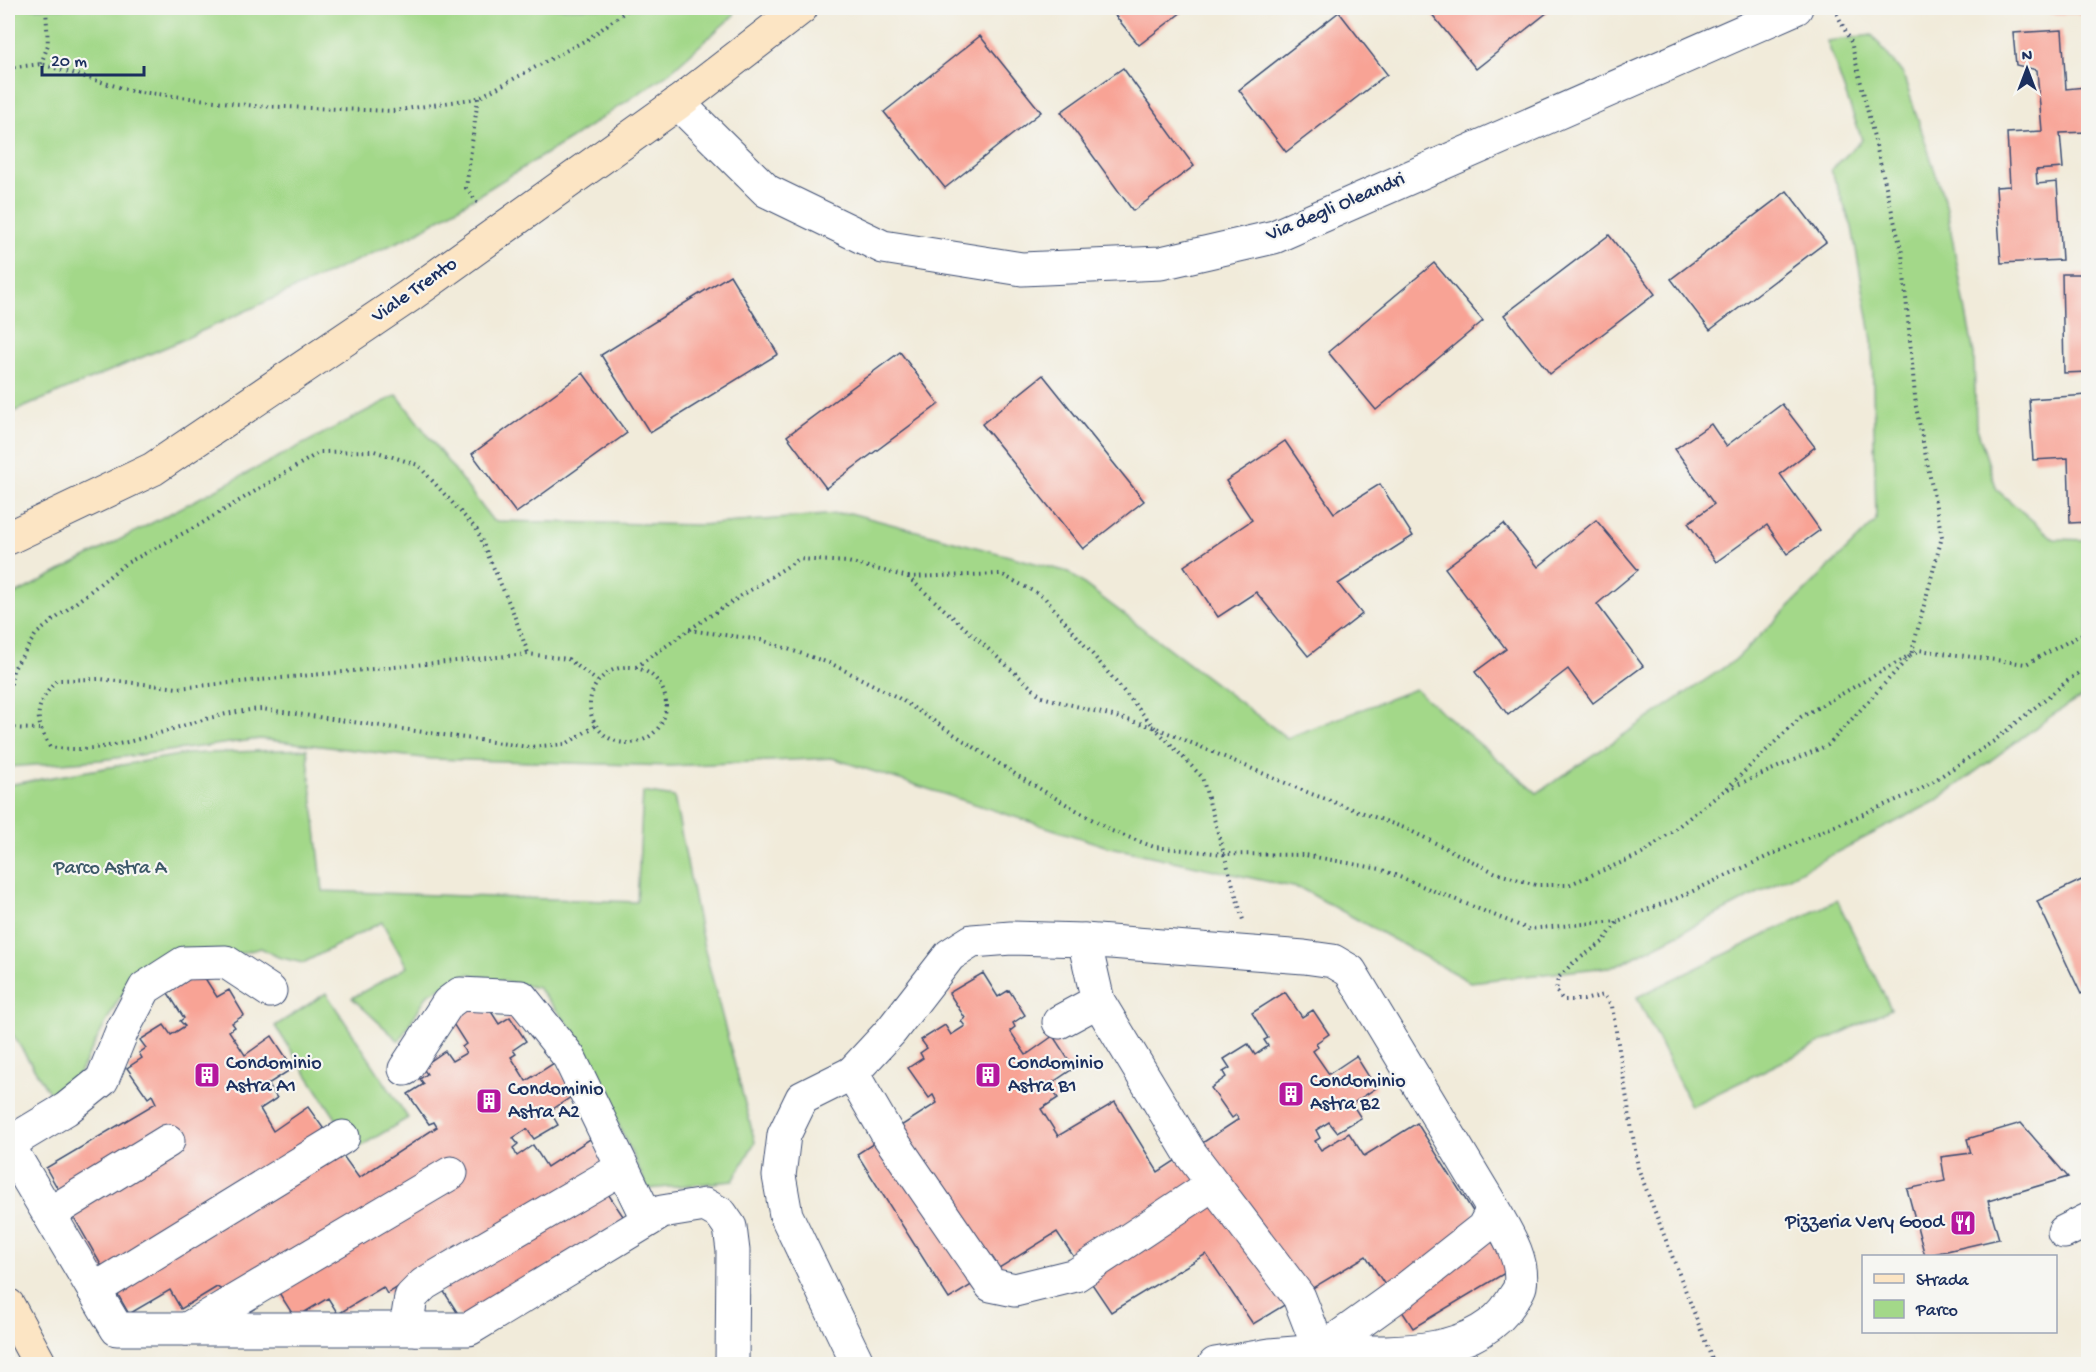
<svg xmlns="http://www.w3.org/2000/svg" width="2096" height="1372" font-family="'Gochi Hand',sans-serif">
<style>
.green{fill:#a3d889;stroke:#5f8474;stroke-width:1.5}
.building{fill:#f8a395}
.lines{fill:none;stroke-linecap:round;stroke-linejoin:round}
.street-casing{stroke:#3b4b71;stroke-width:35}
.secondary-casing{stroke:#3b4b71;stroke-width:35}
.path{stroke:#3b4b71;stroke-width:4;stroke-dasharray:1.5 4.5;stroke-linecap:butt}
.street{stroke:#fff;stroke-width:33}
.secondary{stroke:#fce5c4;stroke-width:33}
.labels{text-anchor:middle;dominant-baseline:central;stroke-width:4.5;stroke-linejoin:round;paint-order:stroke}
.street-label{font-size:20px;fill:#1b2f5e;stroke:#f6f6f2}
.park-label{font-size:20px;fill:#3d5969;stroke:#f6f6f2}
.poi-label{font-size:20px;fill:#1b2f5e;stroke:#f6f6f2;text-anchor:start}
</style>
<rect width="100%" height="100%" fill="#f6f6f2"/>
<filter id="ink" filterUnits="userSpaceOnUse"><feTurbulence type="fractalNoise" baseFrequency=".0167" numOctaves="2"/><feDisplacementMap in="SourceGraphic" scale="12" xChannelSelector="R" yChannelSelector="G"/><feConvolveMatrix kernelMatrix="1 2 1 2 8 2 1 2 1" color-interpolation-filters="sRGB"/></filter>
<filter id="wash" filterUnits="userSpaceOnUse"><feTurbulence type="fractalNoise" baseFrequency=".008" numOctaves="4" result="noise"/><feDisplacementMap in="SourceGraphic" scale="24" xChannelSelector="R" yChannelSelector="G"/><feGaussianBlur stdDeviation="1.35" result="paint"/><feColorMatrix in="noise" values="0 0 0 0 0 0 0 0 0 0 0 0 0 0 0 0 0 1.4 0 .05"/><feComposite in="paint" operator="in"/></filter>
<g filter="url(#wash)">
<rect width="100%" height="100%" fill="#f1ebda"/>
<g class="green">
<polygon points="8,8 734,8 734,15 669,73 570,139 415,234 171,345 8,414"/>
<polygon points="1872,35 1903,74 1946,205 1974,355 1976,425 1997,490 2054,539 2088,540 2088,693 2054,714 1934,802 1617,966 1470,982 1302,889 1105,846 832,758 670,766 432,759 260,739 100,760 9,767 8,598 397,395 493,521 701,525 850,513 1068,572 1287,738 1415,689 1537,793 1735,660 1876,521 1872,340 1852,227 1831,170 1862,140 1827,41"/>
<polygon points="307,749 323,891 637,902 643,792 674,797 703,943 755,1142 733,1181 648,1189 578,1036 538,988 469,974 428,994 399,1041 352,998 407,967 382,922 303,963 278,957 261,948 238,954 207,950 165,955 145,969 118,1000 77,1077 50,1094 8,1027 8,785 185,754"/>
<polygon points="1837,900 1891,1009 1691,1106 1637,997"/>
<polygon points="326,993 408,1118 356,1149 275,1026"/>
</g>
<g id="blocks">
<g class="building">
<polygon points="1109,8 1187,8 1139,45"/>
<polygon points="1437,8 1553,8 1476,69 1431,13"/>
<rect x="2049" y="8" width="39" height="6"/>
<polygon points="1339,12 1387,74 1286,152 1239,90"/>
<polygon points="2062,30 2066,89 2085,87 2088,132 2060,133 2063,168 2036,170 2037,184 2057,182 2062,260 2001,263 1996,187 2010,186 2007,133 2042,131 2037,70 2016,65 2013,33"/>
<polygon points="980,36 1041,112 945,188 884,112"/>
<polygon points="1123,68 1194,166 1133,211 1061,112"/>
<polygon points="1787,191 1826,242 1710,330 1671,279"/>
<polygon points="1609,235 1655,294 1550,374 1504,315"/>
<polygon points="1434,263 1483,321 1376,410 1328,352"/>
<polygon points="2062,274 2088,274 2088,372 2064,373"/>
<polygon points="730,275 778,354 650,433 601,355"/>
<polygon points="900,352 939,404 826,488 787,436"/>
<polygon points="583,373 627,433 516,513 472,454"/>
<polygon points="1043,375 1144,501 1083,549 982,424"/>
<polygon points="2088,395 2088,522 2070,523 2068,458 2033,460 2029,399"/>
<polygon points="1782,404 1815,447 1780,474 1820,530 1787,554 1767,525 1716,562 1688,523 1714,504 1675,449 1711,424 1726,446"/>
<polygon points="1285,441 1334,513 1380,484 1413,536 1338,584 1362,614 1308,656 1256,592 1218,617 1184,566 1252,520 1226,481"/>
<polygon points="1596,520 1638,570 1597,604 1643,666 1593,703 1568,669 1508,715 1475,672 1506,649 1445,568 1504,524 1538,567"/>
<polygon points="2088,877 2088,990 2081,994 2037,901"/>
<polygon points="201,972 217,997 229,990 244,1015 232,1023 235,1027 229,1031 245,1055 272,1036 293,1068 268,1084 277,1098 260,1109 273,1131 308,1107 359,1178 437,1127 434,1122 429,1124 408,1094 424,1084 420,1079 427,1074 422,1067 445,1051 452,1061 466,1053 462,1047 466,1044 450,1019 483,999 499,1024 510,1017 526,1041 513,1050 516,1054 511,1057 526,1081 554,1063 574,1095 550,1111 558,1125 534,1139 527,1129 513,1138 518,1144 513,1148 517,1156 533,1145 547,1167 590,1139 605,1162 592,1170 625,1219 462,1320 429,1268 387,1294 383,1287 338,1314 328,1298 295,1318 264,1269 225,1292 217,1287 181,1309 170,1290 129,1314 46,1168 156,1103 152,1095 148,1098 127,1068 142,1058 139,1053 146,1048 140,1040 164,1025 171,1035 185,1026 180,1021 184,1018 168,993"/>
<polygon points="983,973 998,997 1009,990 1025,1015 1013,1023 1015,1027 1010,1031 1026,1055 1053,1036 1074,1068 1049,1085 1058,1098 1041,1109 1058,1136 1115,1102 1158,1172 1239,1119 1236,1115 1232,1118 1211,1088 1226,1077 1223,1072 1230,1068 1224,1059 1248,1044 1255,1055 1268,1046 1264,1040 1268,1038 1252,1013 1285,992 1302,1017 1313,1010 1329,1034 1316,1043 1318,1047 1313,1051 1329,1074 1356,1056 1376,1088 1352,1104 1361,1118 1337,1132 1329,1122 1316,1130 1320,1138 1315,1141 1321,1150 1349,1133 1364,1156 1417,1123 1510,1270 1413,1328 1366,1256 1253,1324 1206,1254 1111,1312 1057,1232 949,1299 857,1154 937,1103 933,1095 929,1098 908,1068 923,1058 920,1053 927,1048 921,1040 945,1025 951,1035 965,1026 961,1021 965,1018 949,993"/>
<polygon points="2021,1123 2068,1177 1988,1201 1999,1239 1925,1256 1907,1189 1945,1181 1941,1157 1971,1153 1967,1139"/>
</g>
</g>
</g>
<g filter="url(#ink)">
<use href="#blocks" fill-opacity="0" stroke="#3b4b71" stroke-width="1.5"/>
<g class="lines">
<g class="street-casing">
<g id="street">
<polyline points="678,103 767,191 883,247 1022,269 1161,263 1274,237 1796,8"/>
<path d="M1084,940L1098,1001L1190,1153L1299,1297L1320,1351C1381,1352 1474,1361 1511,1302C1514,1297 1519,1291 1520,1286C1525,1258 1504,1229 1491,1205"/>
<polyline points="1059,1022 1098,1001"/>
<polyline points="405,1069 448,1003 460,994 521,997 569,1057 648,1220"/>
<polyline points="852,1073 891,1031 950,955 972,941 1011,938 1084,940 1304,957 1333,961 1350,971 1491,1205 1490,1215 1483,1228 1402,1292 1320,1351 1270,1355 1215,1364"/>
<polyline points="8,1144 66,1109 102,1080 122,1031 145,988 184,963 226,962 270,991"/>
<polyline points="8,1145 117,1329 469,1329 662,1212 705,1205 721,1214 730,1227 733,1251 732,1364"/>
<polyline points="49,1214 168,1141"/>
<polyline points="2064,1232 2088,1220"/>
<polyline points="94,1290 343,1137"/>
<polyline points="187,1329 451,1173"/>
<polyline points="417,1329 408,1316 411,1297 424,1284 622,1168"/>
<polyline points="858,1364 786,1215 779,1176 784,1135 802,1098 852,1073 888,1135 991,1285 1015,1290 1076,1275 1213,1184"/>
</g>
</g>
<g class="secondary-casing">
<g id="secondary">
<polyline points="8,538 153,469 409,296 678,103 801,8"/>
<polyline points="8,1305 40,1364"/>
</g>
</g>
<g class="path">
<polyline points="41,64 48,45 46,8"/>
<polyline points="8,68 41,64 132,91 256,106 393,111 478,98 588,39 630,8"/>
<polyline points="478,98 466,188 480,206"/>
<polyline points="908,577 1001,574 1044,597 1154,727 1202,777 1243,920"/>
<polyline points="689,630 761,640 832,664 897,697 1018,776 1112,831 1154,847 1224,854 1305,855 1380,869 1528,929 1618,921"/>
<circle cx="628" cy="705" r="38"/>
<polyline points="636,667 702,621 799,559 848,562 908,577 1042,697 1154,727 1309,793 1407,829 1496,873 1536,885 1568,885 1644,853 1725,790 1801,717 1919,650 2026,664 2088,631"/>
<polyline points="8,702 13,670 36,634 125,564 199,525 320,452 374,451 418,465 477,530 513,612 528,653"/>
<path d="M595,726L566,744L528,747L262,709C190,713 123,759 50,747C33,718 35,705 57,680L100,679L178,688L528,654L568,659L597,681"/>
<polyline points="8,728 39,729"/>
<polyline points="1728,789 1828,745 1911,655 1942,537 1916,407 1902,253 1851,42 1834,8"/>
<polyline points="1714,1364 1638,1168 1612,1006 1604,995 1584,1000 1563,1000 1556,991 1558,978 1573,963 1603,942 1618,921 1680,897 1816,834 1920,790 1994,741 2071,678 2088,667"/>
</g>
<use href="#street" class="street"/>
<use href="#secondary" class="secondary"/>
</g>
</g>
<defs>
<g id="building-square" transform="scale(1.35)"><rect x="-9" y="-9" width="18" height="18" rx="4" fill="#b5179e" stroke="#f6f6f2"/><path d="M-4-6H4V6H1V3H-1V6H-4ZM-2.5-4.3h1.7v1.8h-1.7ZM.8-4.3h1.7v1.8H.8ZM-2.5-1h1.7V.8h-1.7ZM.8-1h1.7V.8H.8Z" fill="#fff"/></g>
<g id="restaurant-square" transform="scale(1.35)"><rect x="-9" y="-9" width="18" height="18" rx="4" fill="#b5179e" stroke="#f6f6f2"/><path d="M-5-6h1v4h1v-4h1v4h1v-4h1v5L-1.5 .5V6h-2V.5L-5-1ZM5-6V6H3V1.5H1.5Q1.5-4 5-6Z" fill="#fff"/></g>
</defs>
<g fill-rule="evenodd">
<use href="#building-square" x="207" y="1075"/>
<use href="#building-square" x="988" y="1075"/>
<use href="#building-square" x="1291" y="1094"/>
<use href="#building-square" x="489" y="1101"/>
<use href="#restaurant-square" x="1963" y="1223"/>
</g>
<g class="labels">
<g class="street-label">
<text transform="translate(1336 208) rotate(-23)">Via degli Oleandri</text>
<text transform="translate(415 291) rotate(-35)">Viale Trento</text>
</g>
<g class="park-label">
<text x="110" y="869">Parco Astra A</text>
</g>
<g class="poi-label">
<text x="226" y="1064">Condominio<tspan x="226" dy="23">Astra A1</tspan></text>
<text x="1008" y="1064">Condominio<tspan x="1008" dy="23">Astra B1</tspan></text>
<text x="1310" y="1082">Condominio<tspan x="1310" dy="23">Astra B2</tspan></text>
<text x="508" y="1090">Condominio<tspan x="508" dy="23">Astra A2</tspan></text>
<text x="1944" y="1223" text-anchor="end">Pizzeria Very Good</text>
</g>
</g>
<rect width="2096" height="1372" fill="none" stroke="#f6f6f2" stroke-width="30"/>
<rect x="1862" y="1255" width="195" height="78" fill="#f6f6f2" stroke="#9ea6b7" stroke-width="1.5"/>
<rect x="1874" y="1274" width="30" height="9" fill="#fce5c4" stroke="#9ea6b7" stroke-width="1.5"/>
<text x="1916" y="1285" font-size="18" fill="#1b2f5e">Strada</text>
<rect x="1874" y="1300" width="30" height="18" fill="#a3d889" stroke="#9ea6b7" stroke-width="1.5"/>
<text x="1916" y="1315" font-size="18" fill="#1b2f5e">Parco</text>
<g transform="translate(2027 69)" stroke="#f6f6f2" stroke-width="4.5" paint-order="stroke">
<path d="M0-4.5L10 22L0 15L-10 22Z" fill="#1b2f5e"/>
<text y="-9" font-size="16" font-weight="bold" text-anchor="middle" fill="#1b2f5e">N</text>
</g>
<path d="M42 66v9h102v-9" fill="none" stroke="#1b2f5e" stroke-width="3"/>
<text x="51" y="66" font-size="18" fill="#1b2f5e" stroke="#f6f6f2" stroke-width="4.5" paint-order="stroke">20 m</text>
</svg>
